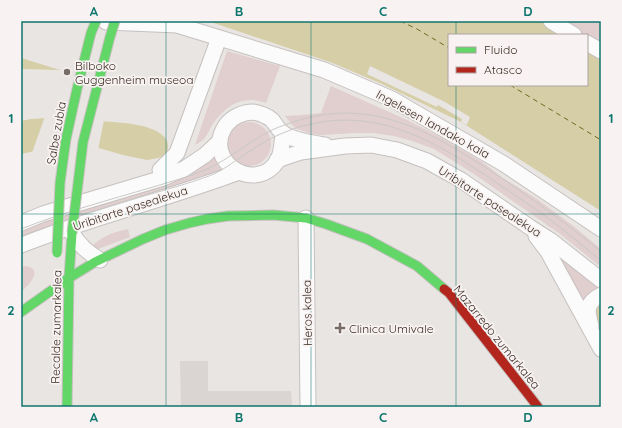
<svg xmlns="http://www.w3.org/2000/svg" width="622" height="428" font-family="Quicksand,sans-serif">
<style>
.built{fill:#dad4d2}
.green{fill:#e1cece}
.water{fill:#d5cea6}
.pier{fill:#e9e5e3}
.lines{fill:none;stroke-linecap:round;stroke-linejoin:round}
.ferry{stroke:#736820;stroke-width:1;stroke-dasharray:5 4;stroke-linecap:butt}
.street-casing{stroke:#c5c1bf;stroke-width:17}
.fast-casing{stroke:#c4c0be;stroke-width:11}
.jam-casing{stroke:#c4c0be;stroke-width:11}
.street{stroke:#fcfbfb;stroke-width:15}
.fast{stroke:#63d668;stroke-width:9}
.jam{stroke:#b3261e;stroke-width:9}
.tram{stroke:#cac8c6;stroke-width:1}
.fast-bridge-casing{stroke:#c8c3c0;stroke-width:11;stroke-linecap:butt}
.fast-bridge{stroke:#63d668;stroke-width:9}
.grid{fill:none;stroke:#0f766e;stroke-width:1;stroke-opacity:0.55}
.poi-dot{fill:#786d66;stroke:#f8f3f2;stroke-width:1.5}
.labels{text-anchor:middle;dominant-baseline:central;stroke-width:3.5;stroke-linejoin:round;paint-order:stroke}
.poi-label{font-size:12px;fill:#3b2d23;stroke:#f8f3f2;text-anchor:start}
.street-label{font-size:12px;fill:#3b2d23;stroke:#f8f3f2}
.neatline{fill:none;stroke:#0f766e;stroke-width:1.5}
.grid-label{font-size:13px;text-anchor:middle;font-weight:bold;fill:#0f766e}
</style>
<rect width="100%" height="100%" fill="#e9e5e3"/>
<polygon class="built" points="180,361 208,361 208,391 291,391 292,407 181,407"/>
<g class="green">
<polygon points="542,21 601,21 601,57 587,48 587,35 565,35"/>
<path d="M227,51L280,66L266,103C244,95 228,104 215,121C210,127 208,135 203,140C201,142 198,143 195,145Z"/>
<polygon points="331,86 407,120 444,139 481,161 503,178 537,199 572,225 601,249 601,267 560,234 520,206 474,174 434,149 412,141 394,136 374,133 354,133 322,135 312,134 295,128 284,115 286,116 302,115 321,113"/>
<circle cx="249" cy="144" r="22"/>
<polygon points="212,149 218,166 228,176 21,245 21,224 163,178"/>
<path d="M128,229L130,237L98,249L91,247C104,235 112,233 128,229Z"/>
<polygon points="545,241 601,287 601,290 582,304"/>
<path d="M26,266C43,269 30,284 23,290L21,288V267Z"/>
</g>
<g class="water">
<polygon points="208,21 542,21 565,35 449,35 449,85 587,85 587,48 601,57 601,211 461,122 380,83 330,62"/>
<polygon points="21,58 60,70 21,69"/>
<path d="M46,118C62,119 77,120 93,121C112,122 154,122 166,139C169,144 168,149 167,154L158,158L147,160L123,155L95,147H53L21,154V121L31,119Z"/>
<path d="M601,305V329L596,326C595,316 592,311 601,305Z"/>
</g>
<g class="pier">
<polygon points="370,66 445,102 470,117 467,125 461,122 462,119 438,105 437,107 367,74"/>
<polygon points="45,116 104,120 98,150 79,147 53,149 32,153"/>
</g>
<g class="lines">
<g class="ferry">
<polyline points="400,21 417,29 449,48"/>
<polyline points="510,85 601,140"/>
</g>
<g class="street-casing">
<g id="street">
<polyline points="551,21 574,35"/>
<polyline points="106,22 177,25 324,70 392,99 504,164 601,229"/>
<polyline points="587,43 601,51"/>
<path d="M283,133C282,142 282,152 278,160C257,195 201,162 226,125C232,117 243,112 253,112C259,113 267,116 272,120C276,125 279,131 284,134C296,141 312,143 325,145"/>
<polyline points="277,160 301,152 345,146 371,145 397,150 427,161 461,180 531,228 550,240 601,280"/>
<polyline points="160,170 177,153 219,38"/>
<polyline points="306,218 308,407"/>
<polyline points="21,223 43,214 163,178 184,169 205,155 220,141"/>
<path d="M72,233C79,245 88,253 100,260"/>
<polyline points="536,236 548,252 601,349"/>
<path d="M21,245C92,217 167,199 239,172"/>
<path d="M591,326C587,311 585,303 601,295"/>
</g>
</g>
<g class="fast-casing">
<g id="fast">
<polyline points="21,312 69,278 95,262 143,239 165,230 189,223 207,219 228,216 273,215 306,218 326,224 367,239 417,266 444,289"/>
<polyline points="67,407 69,278 72,233"/>
</g>
</g>
<g class="jam-casing">
<polyline id="jam" points="444,289 449,293 538,407"/>
</g>
<use href="#street" class="street"/>
<use href="#fast" class="fast"/>
<use href="#jam" class="jam"/>
<g class="tram">
<path d="M21,229C64,212 109,200 153,187C169,182 185,178 200,172C222,164 240,148 261,136C272,129 284,125 296,121C376,96 436,135 500,177C535,201 568,224 601,252"/>
<path d="M21,237C61,221 102,209 144,196C165,190 187,184 209,176C225,170 238,158 253,149C268,139 285,131 303,126C380,105 439,144 500,185C516,196 533,207 548,218C566,232 584,246 601,261"/>
</g>
<g class="fast-bridge-casing">
<g id="fast-bridge">
<polyline points="72,233 83,142 110,37 115,21"/>
<polyline points="57,253 60,183 66,139 77,89 91,33 96,21"/>
</g>
</g>
<use href="#fast-bridge" class="fast-bridge"/>
</g>
<path class="grid" d="M166,21V407M311,21V407M456,21V35M456,85V407M21,214H601"/>
<g class="poi-dot">
<circle cx="67" cy="72" r="4"/>
<path d="M338 322h4v4h4v4h-4v4h-4v-4h-4v-4h4z"/>
</g>
<g class="labels">
<g class="poi-label">
<text x="75" y="65">Bilboko<tspan x="75" dy="14">Guggenheim museoa</tspan></text>
<text x="349" y="328">Clinica Umivale</text>
</g>
<g class="street-label">
<text transform="translate(433 124) rotate(29)">Ingelesen landako kaia</text>
<text transform="translate(56 133) rotate(-80)">Salbe zubia</text>
<text transform="translate(490 201) rotate(33)">Uribitarte pasealekua</text>
<text transform="translate(130 208) rotate(-18)">Uribitarte pasealekua</text>
<text transform="translate(307 313) rotate(-91)">Heros kalea</text>
<text transform="translate(56 327) rotate(-89)">Recalde zumarkalea</text>
<text transform="translate(497 337) rotate(51)">Mazarredo zumarkalea</text>
</g>
</g>
<rect width="622" height="428" fill="none" stroke="#f8f3f2" stroke-width="44"/>
<rect x="448" y="34" width="140" height="52" fill="#f8f3f2" stroke="#aca49f"/>
<rect x="456" y="47" width="20" height="6" fill="#63d668" stroke="#aca49f"/>
<text x="484" y="54" font-size="12" fill="#3b2d23">Fluido</text>
<rect x="456" y="67" width="20" height="6" fill="#b3261e" stroke="#aca49f"/>
<text x="484" y="74" font-size="12" fill="#3b2d23">Atasco</text>
<rect x="22" y="22" width="578" height="384" class="neatline"/>
<g class="grid-label">
<text x="94" y="16">A</text>
<text x="239" y="16">B</text>
<text x="383" y="16">C</text>
<text x="528" y="16">D</text>
<text x="11" y="123">1</text>
<text x="611" y="123">1</text>
<text x="11" y="315">2</text>
<text x="611" y="315">2</text>
<text x="94" y="422">A</text>
<text x="239" y="422">B</text>
<text x="383" y="422">C</text>
<text x="528" y="422">D</text>
</g>
</svg>
